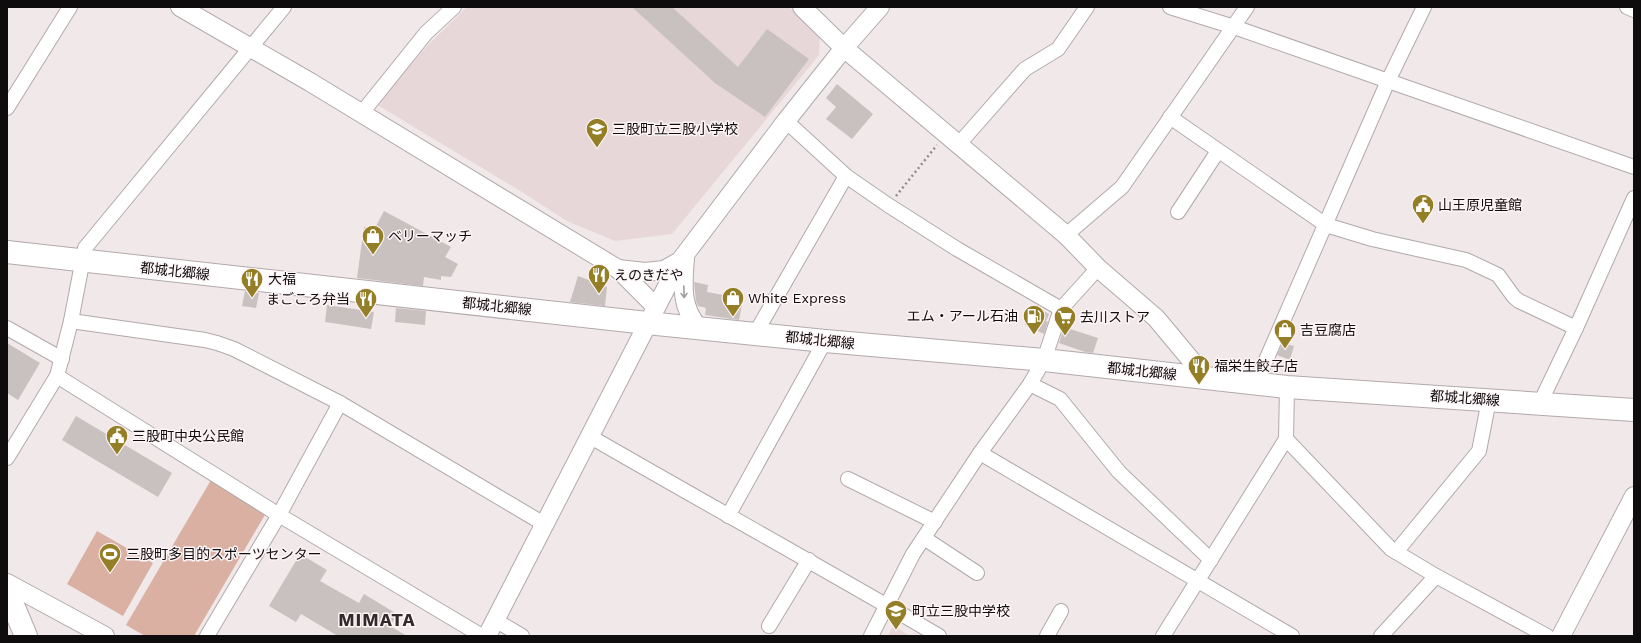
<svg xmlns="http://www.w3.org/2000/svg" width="1641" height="643" font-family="'Work Sans','Noto Sans JP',sans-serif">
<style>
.built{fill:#e7d7d9}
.green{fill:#d9b0a2}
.building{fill:#c9c1c0}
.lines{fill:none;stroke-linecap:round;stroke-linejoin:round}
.minor-casing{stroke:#b2a9ab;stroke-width:16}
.tertiary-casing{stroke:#b2a9ab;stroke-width:20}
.primary-casing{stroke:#b2a9ab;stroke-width:24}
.path{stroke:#938c8e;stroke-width:2.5;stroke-dasharray:2 3;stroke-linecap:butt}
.minor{stroke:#fff;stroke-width:14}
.tertiary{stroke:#fff;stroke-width:18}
.primary{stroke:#fff;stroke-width:22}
.oneway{stroke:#9f9e9e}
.labels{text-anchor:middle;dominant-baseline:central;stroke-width:3;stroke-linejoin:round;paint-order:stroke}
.poi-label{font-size:14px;fill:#0f0c0d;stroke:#fef5f7;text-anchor:start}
.street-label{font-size:14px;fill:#0f0c0d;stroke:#fef5f7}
.district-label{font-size:18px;font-weight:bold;letter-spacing:1px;fill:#312b2c;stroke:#fef5f7}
</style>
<rect width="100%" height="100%" fill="#f1e8ea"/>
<g class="built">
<polygon points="467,7 789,7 820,35 819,55 672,234 615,241 567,221 522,192 379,106 379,100 429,44"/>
<polygon points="893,626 910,636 888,636"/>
</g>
<g class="green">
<polygon points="211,480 266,513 194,636 145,636 126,625"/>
<polygon points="97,531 153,563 123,616 67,584"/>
</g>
<g class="building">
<polygon points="632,7 672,7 738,67 767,29 809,59 765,117 715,83"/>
<polygon points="837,84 873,114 852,139 826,119 836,107 826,98"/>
<polygon points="384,211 451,247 445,257 458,264 451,277 441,276 441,280 424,277 423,286 357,278 364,227 375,228"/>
<polygon points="578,276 607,287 605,306 570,302"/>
<polygon points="694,282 708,285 707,292 723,295 722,302 742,305 739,320 705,315 706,308 698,306 696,301"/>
<polygon points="245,291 259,293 256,308 242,306"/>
<polygon points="327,305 374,312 371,329 325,322"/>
<polygon points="1034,306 1049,314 1046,321 1048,322 1044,334 1025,325"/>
<polygon points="396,308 426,311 425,325 395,322"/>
<polygon points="1064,327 1098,338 1093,353 1085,352 1059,343"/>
<polygon points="7,343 40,363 18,400 7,393"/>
<polygon points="1283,343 1294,346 1290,360 1277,355"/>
<polygon points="76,416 172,473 158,497 62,440"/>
<polygon points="300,554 327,570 320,581 359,603 364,594 397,614 390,626 407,636 338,636 301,614 296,622 269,606"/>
</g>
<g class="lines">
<g class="minor-casing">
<g id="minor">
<polyline points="1170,7 1234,27 1634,167"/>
<polyline points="1627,7 1634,10"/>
<polyline points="7,108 70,7"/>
<polyline points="361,114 426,33 454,7"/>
<polyline points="1170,117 1326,225 1372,239 1466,260 1498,275 1514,297 1519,301 1576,328"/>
<polyline points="786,121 846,176 888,205 957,249 1061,309"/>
<polyline points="958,145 1025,69 1058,49 1087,7"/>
<polyline points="1178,212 1218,151"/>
<polyline points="1066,235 1122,187 1247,7"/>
<polyline points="71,321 205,340 217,343 234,349 340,403 544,524"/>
<polyline points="7,328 62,359"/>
<polyline points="755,334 846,176"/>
<polyline points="57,376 279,515 482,636"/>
<polyline points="1256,383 1388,81 1424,7"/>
<polyline points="1030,384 1060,399 1119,472 1211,560"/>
<polyline points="1540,403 1576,328 1634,198"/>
<path d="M589,436C705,503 823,568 939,636"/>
<polyline points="1286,439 1391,549 1436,576 1547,636"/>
<polyline points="980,453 1292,636"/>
<polyline points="7,458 57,376 71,321 85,248 284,7"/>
<polyline points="848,479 935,522"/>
<polyline points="728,516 825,341"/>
<polyline points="924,538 977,573"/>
<polyline points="1396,552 1479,451 1489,400"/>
<polyline points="495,620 522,636"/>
<polyline points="769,626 809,560"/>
<polyline points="207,636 279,515 340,403"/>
<polyline points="871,636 913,554 980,453 1030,384 1044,360 1061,309 1098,268"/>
<polyline points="1047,636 1061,611"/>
<polyline points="1163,636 1286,439 1287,387"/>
<polyline points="1381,636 1436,576"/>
</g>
</g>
<g class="tertiary-casing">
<g id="tertiary">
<polyline points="180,7 310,82 618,269 656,307"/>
<polyline points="802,7 844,48 1066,235 1098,268 1156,318 1206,378"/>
<path d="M685,258C683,284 680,307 699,328"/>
<polyline points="618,269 645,272 664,270 680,261"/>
<polyline points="7,583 105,636"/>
<polyline points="487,636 680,261 786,121 844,48 880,7"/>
<polyline points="1561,636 1634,496"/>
</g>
</g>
<g class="primary-casing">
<g id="primary">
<polyline points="7,252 647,323 825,341 1044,360 1287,387 1634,410"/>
<polyline points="7,591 26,636"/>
</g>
</g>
<polyline class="path" points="896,196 937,145"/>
<use href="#minor" class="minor"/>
<use href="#tertiary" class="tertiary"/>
<use href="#primary" class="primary"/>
</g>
<defs><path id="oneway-shaft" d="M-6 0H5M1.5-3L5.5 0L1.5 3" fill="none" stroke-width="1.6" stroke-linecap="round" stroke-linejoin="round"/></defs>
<use class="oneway" href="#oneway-shaft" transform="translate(684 292) rotate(88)"/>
<defs>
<g id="school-pin" transform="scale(1.15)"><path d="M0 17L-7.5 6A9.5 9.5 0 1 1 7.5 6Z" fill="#947f26" stroke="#fef5f7"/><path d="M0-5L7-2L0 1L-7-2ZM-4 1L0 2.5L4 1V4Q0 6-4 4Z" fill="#fff"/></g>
<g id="civic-pin" transform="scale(1.15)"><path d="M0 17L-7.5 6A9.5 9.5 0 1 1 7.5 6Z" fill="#947f26" stroke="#fef5f7"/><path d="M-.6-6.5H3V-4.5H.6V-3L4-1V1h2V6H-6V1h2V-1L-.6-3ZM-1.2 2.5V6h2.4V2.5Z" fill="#fff"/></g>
<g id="shop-pin" transform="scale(1.15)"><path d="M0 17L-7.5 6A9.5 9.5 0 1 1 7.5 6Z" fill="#947f26" stroke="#fef5f7"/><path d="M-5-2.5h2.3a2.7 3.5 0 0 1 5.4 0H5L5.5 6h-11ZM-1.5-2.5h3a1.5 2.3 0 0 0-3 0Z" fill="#fff"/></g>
<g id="restaurant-pin" transform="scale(1.15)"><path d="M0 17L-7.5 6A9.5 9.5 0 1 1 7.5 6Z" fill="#947f26" stroke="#fef5f7"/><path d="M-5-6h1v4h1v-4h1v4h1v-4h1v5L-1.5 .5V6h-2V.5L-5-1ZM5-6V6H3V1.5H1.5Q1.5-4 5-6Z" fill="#fff"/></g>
<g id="fuel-pin" transform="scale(1.15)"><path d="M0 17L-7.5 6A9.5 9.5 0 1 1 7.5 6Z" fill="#947f26" stroke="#fef5f7"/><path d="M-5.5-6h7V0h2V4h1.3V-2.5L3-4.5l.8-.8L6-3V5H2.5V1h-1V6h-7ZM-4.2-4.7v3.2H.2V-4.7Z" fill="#fff"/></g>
<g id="supermarket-pin" transform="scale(1.15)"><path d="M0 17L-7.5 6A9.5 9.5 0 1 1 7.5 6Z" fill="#947f26" stroke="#fef5f7"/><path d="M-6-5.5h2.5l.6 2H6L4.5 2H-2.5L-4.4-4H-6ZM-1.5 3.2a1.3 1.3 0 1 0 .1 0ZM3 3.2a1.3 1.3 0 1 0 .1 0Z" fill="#fff"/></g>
<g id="stadium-pin" transform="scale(1.15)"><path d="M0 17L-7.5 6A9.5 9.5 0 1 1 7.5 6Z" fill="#947f26" stroke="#fef5f7"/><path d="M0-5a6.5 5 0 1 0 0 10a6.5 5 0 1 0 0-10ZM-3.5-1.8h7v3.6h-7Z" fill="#fff"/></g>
</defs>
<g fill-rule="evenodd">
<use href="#school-pin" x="597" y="129"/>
<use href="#civic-pin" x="1423" y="205"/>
<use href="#shop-pin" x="373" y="236"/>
<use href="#restaurant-pin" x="599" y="275"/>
<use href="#restaurant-pin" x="252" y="279"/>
<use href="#shop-pin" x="733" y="298"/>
<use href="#restaurant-pin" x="366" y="299"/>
<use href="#fuel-pin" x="1034" y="316"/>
<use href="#supermarket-pin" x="1065" y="317"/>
<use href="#shop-pin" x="1285" y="330"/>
<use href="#restaurant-pin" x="1199" y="366"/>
<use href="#civic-pin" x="117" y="436"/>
<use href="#stadium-pin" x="110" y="554"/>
<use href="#school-pin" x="896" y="611"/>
</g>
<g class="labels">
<g class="poi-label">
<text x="612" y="129">三股町立三股小学校</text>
<text x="1438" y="205">山王原児童館</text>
<text x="388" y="236">ベリーマッチ</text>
<text x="614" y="275">えのきだや</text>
<text x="268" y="279">大福</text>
<text x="748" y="298">White Express</text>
<text x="350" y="299" text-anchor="end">まごころ弁当</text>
<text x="1018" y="316" text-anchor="end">エム・アール石油</text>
<text x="1080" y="317">去川ストア</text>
<text x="1300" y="330">吉豆腐店</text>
<text x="1214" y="366">福栄生餃子店</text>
<text x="132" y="436">三股町中央公民館</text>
<text x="126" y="554">三股町多目的スポーツセンター</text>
<text x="912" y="611">町立三股中学校</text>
</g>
<g class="street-label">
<text transform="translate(175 271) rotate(6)">都城北郷線</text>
<text transform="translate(497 306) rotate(6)">都城北郷線</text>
<text transform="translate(820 340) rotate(6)">都城北郷線</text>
<text transform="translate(1142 371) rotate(6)">都城北郷線</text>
<text transform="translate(1465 398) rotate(4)">都城北郷線</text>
</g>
<g class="district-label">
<text x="377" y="619">MIMATA</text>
</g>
</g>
<rect width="1641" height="643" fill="none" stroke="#0f0c0d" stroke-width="16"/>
</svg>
